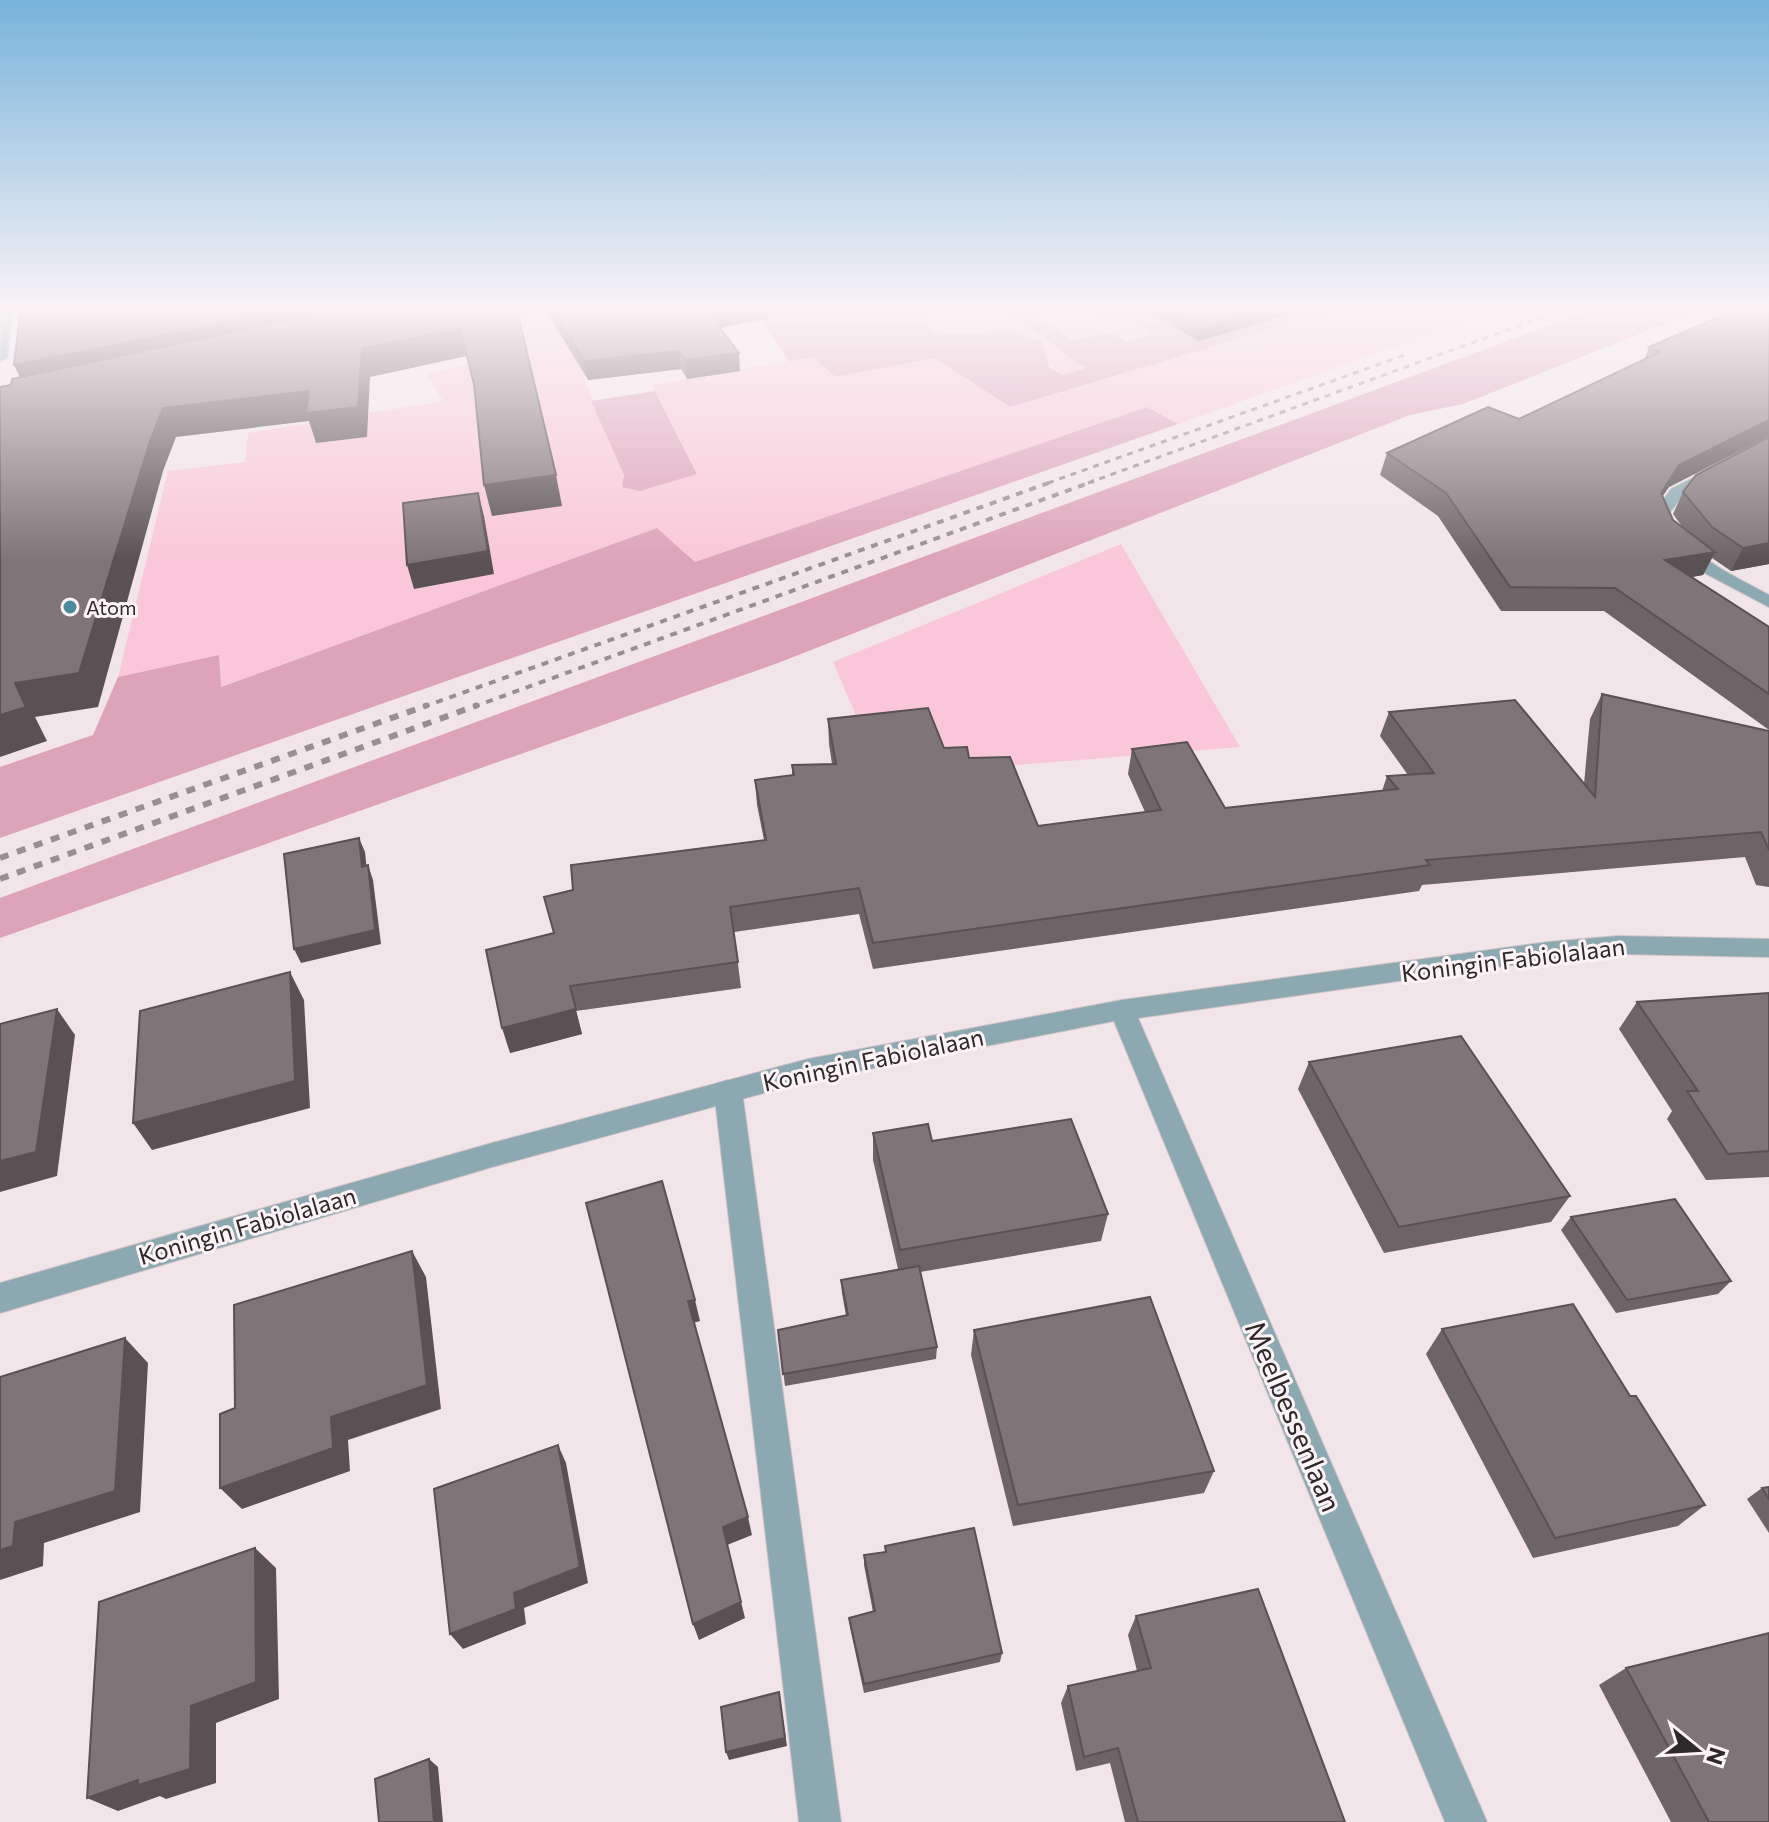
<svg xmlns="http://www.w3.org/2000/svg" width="1769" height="1822" font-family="Commissioner,sans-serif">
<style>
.green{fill:#f9c7d9}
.forest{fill:#dda3b9}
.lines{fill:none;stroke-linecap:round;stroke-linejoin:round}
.lane-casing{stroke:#cfc3c7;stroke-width:2}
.street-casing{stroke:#cfc3c7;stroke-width:2}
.lane{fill:#8ca8b0;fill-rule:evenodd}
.street{fill:#8ca8b0;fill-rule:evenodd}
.rail-far2{stroke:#988f92;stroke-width:3;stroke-dasharray:6 6;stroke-linecap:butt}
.rail-far1{stroke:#988f92;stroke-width:4;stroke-dasharray:7 7;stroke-linecap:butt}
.rail{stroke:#988f92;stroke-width:6;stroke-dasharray:9 9;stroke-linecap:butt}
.wall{fill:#6d6467}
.shaded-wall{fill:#595154}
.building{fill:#7f7478;stroke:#595154;stroke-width:2}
.poi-dot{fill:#498a9c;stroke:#fef3f7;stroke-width:3}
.labels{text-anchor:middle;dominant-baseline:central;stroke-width:6;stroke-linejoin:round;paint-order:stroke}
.far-poi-label{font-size:20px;fill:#2d282a;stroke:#fef3f7;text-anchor:start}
.street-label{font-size:24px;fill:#2d282a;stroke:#fef3f7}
.near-street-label{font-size:28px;fill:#2d282a;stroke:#fef3f7}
</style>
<rect width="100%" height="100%" fill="#f2e5ea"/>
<g class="green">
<polygon points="525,306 547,306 570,344 624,475 622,486 697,473 652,385 813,357 837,377 935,358 1010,407 1348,306 1510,306 1178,424 1147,407 695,562 657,528 220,687 219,655 118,677 168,471 245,462 248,433 443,401 426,374 514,355 480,315"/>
<polygon points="913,306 999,306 1087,368 1063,375 1009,332 935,335"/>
<polygon points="1034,306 1091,306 1109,319 1126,316 1154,335 1126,342 1112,333 1072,340 1027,312"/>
<polygon points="1121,544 1240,747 882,776 833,662"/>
</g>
<g class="forest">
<polygon points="798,306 913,306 935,335 1009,332 1041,340 1049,367 1063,375 1086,368 999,306 1034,306 1028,313 1072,340 1112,333 1127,342 1153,334 1126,317 1110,319 1091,306 1348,306 1010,407 935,358 836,377 813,357 789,361 757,313"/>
<polygon points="1602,306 1709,306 1463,404 1410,415 778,663 0,938 0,898"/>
<polygon points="655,391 697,474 640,491 622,487 624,475 591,401"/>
<polygon points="1147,407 1178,424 0,838 0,767 93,735 118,677 219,655 221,687 657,528 695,562"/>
</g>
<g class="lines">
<g class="lane-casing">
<polygon id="lane" points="728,1080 738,1083 742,1091 841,1822 799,1822 714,1091 718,1083"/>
</g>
<g class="street-casing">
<g id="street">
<polygon points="2,306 14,306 7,358 0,362"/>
<path d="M1769,439V449L1683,495L1669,514C1686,556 1731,574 1769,595V607L1697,569L1664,541L1653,514L1671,489Z"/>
<polygon points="1618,936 1769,939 1769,957 1618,954 1548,960 1138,1018 1487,1822 1445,1822 1114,1021 808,1081 492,1167 0,1313 0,1283 492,1143 808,1059 1122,1000 1548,942"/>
</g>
</g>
<use href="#lane" class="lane"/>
<use href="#street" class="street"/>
<g class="rail-far2">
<polyline points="1048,483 1405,355"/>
<polyline points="1088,483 1573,306"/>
</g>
<g class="rail-far1">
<polyline points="423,707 1054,481"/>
<polyline points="473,707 1094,481"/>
</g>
<g class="rail">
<polyline points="0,858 428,705"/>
<polyline points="0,879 478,705"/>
</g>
</g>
<g class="wall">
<polygon points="543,306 778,306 768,308 769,318 720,328 740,371 687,379 681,369 588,380"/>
<polygon points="1140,306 1300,306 1299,312 1198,341"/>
<polygon points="1744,306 1769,436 1669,487 1662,496 1673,520 1683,528 1673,514 1683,492 1769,437 1769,564 1731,571 1712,558 1703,575 1691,577 1769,627 1769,730 1604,611 1501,611 1438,516 1380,475 1387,453 1519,419 1644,360 1649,347"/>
<polygon points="1602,694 1769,731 1769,887 1756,885 1745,857 1422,885 1419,891 873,969 859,914 734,932 741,988 576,1011 582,1034 510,1053 554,933 573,890 764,840 757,805 755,780 792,776 792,765 832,764 829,744 828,719 944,748 969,758 1038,826 1145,812 1128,774 1132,749 1225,808 1382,791 1387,776 1408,775 1380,736 1389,712 1584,784 1590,719"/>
<polygon points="1769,993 1769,1177 1706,1180 1667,1119 1672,1111 1619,1029 1637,1002"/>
<polygon points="1309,1062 1570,1196 1551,1222 1384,1253 1298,1089"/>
<polygon points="873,1133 932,1141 1108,1214 1101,1241 920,1272 937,1347 936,1359 785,1386 778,1330 846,1316 842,1293 841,1280 898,1269 873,1160"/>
<polygon points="1571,1217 1731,1281 1718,1294 1616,1313 1561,1230"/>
<polygon points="1442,1329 1630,1396 1705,1505 1678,1526 1533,1558 1426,1354"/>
<polygon points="974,1330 1214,1471 1204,1493 1013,1526 971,1355"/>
<polygon points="1769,1487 1769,1533 1747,1499 1762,1488"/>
<polygon points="885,1546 1002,1653 1000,1662 864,1693 850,1627 849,1618 873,1612 864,1565 864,1555 885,1552"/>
<polygon points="1136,1616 1345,1822 1125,1822 1110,1763 1076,1771 1061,1703 1068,1686 1137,1671 1128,1635"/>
<polygon points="1626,1668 1769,1822 1671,1822 1599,1685"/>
</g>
<g class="shaded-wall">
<polygon points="308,306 445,306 28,394 14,365"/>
<polygon points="738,306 778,306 768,308 769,318 710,330 708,312"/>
<polygon points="1281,306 1300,306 1299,312 1198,341 1200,329"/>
<polygon points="460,329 467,356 370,377 367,437 316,443 309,421 176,437 163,471 98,707 35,717 47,741 0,757 0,715 15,683 150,441 163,408 362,348"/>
<polygon points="679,351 681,369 588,380 584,361"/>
<polygon points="739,353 740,371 687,379 685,360"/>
<polygon points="1769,420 1769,436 1669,487 1650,515 1661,493 1679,465"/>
<polygon points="556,475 562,506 492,516 484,485"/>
<polygon points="478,493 484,516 494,574 414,589 407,565"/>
<polygon points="1769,543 1769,564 1731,571 1743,548"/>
<polygon points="1715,552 1703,575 1653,584 1665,560"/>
<polygon points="359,838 365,852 368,881 362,867"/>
<polygon points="368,865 373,880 381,944 301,963 294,949"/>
<polygon points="290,972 304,1000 310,1108 152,1150 133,1123"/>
<polygon points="570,986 582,1034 510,1053 502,1028"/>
<polygon points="57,1009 75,1035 57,1176 0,1192 0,1161"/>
<polygon points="412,1251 426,1277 441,1409 348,1440 350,1471 242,1509 220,1488 331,1417"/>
<polygon points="695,1300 700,1321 693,1323 688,1301"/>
<polygon points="125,1338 148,1363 140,1512 44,1543 43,1566 0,1580 0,1550 15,1522"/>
<polygon points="558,1445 566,1463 588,1583 524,1608 526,1624 463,1649 450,1634 514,1593"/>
<polygon points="748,1517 752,1535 727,1545 745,1618 699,1640 693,1624 723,1527"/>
<polygon points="255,1548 276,1568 279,1699 216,1723 216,1783 166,1799 160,1796 118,1811 87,1798 191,1706"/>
<polygon points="779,1692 787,1746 729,1760 726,1752"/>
<polygon points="429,1759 438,1767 443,1822 434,1822"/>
</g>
<g class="building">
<polygon points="21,306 308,306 14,365"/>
<polygon points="355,306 516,306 556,475 484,485 474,384 460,329 362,348 358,407 306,413 309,391 163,408 150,441 79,673 15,683 26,707 0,715 0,387 11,385 12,379"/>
<polygon points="551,306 738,306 708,312 739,353 685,360 679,351 584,361"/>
<polygon points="1162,306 1281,306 1200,329"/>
<polygon points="1744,306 1769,306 1769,420 1679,465 1661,493 1673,520 1715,552 1665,560 1769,627 1769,694 1615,588 1510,587 1446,493 1387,453 1488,407 1519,419 1660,352 1649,347"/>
<polygon points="1769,437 1769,543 1743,548 1712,527 1683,492 1696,475"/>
<polygon points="478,493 488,551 407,565 403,503"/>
<polygon points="1602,694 1769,731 1769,850 1761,832 1426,860 1430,865 873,943 859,888 730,907 738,962 570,986 576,1009 502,1028 486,950 554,933 544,897 573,890 571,865 766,840 755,780 794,775 792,765 836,764 828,719 928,708 944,748 967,747 969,758 1010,757 1038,826 1161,810 1132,749 1187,742 1225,808 1398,789 1387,776 1434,773 1389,712 1515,700 1595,797"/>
<polygon points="359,838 362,867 368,865 375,930 294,949 284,854"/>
<polygon points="290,972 295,1081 133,1123 140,1011"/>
<polygon points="1769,993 1769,1151 1728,1154 1687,1091 1698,1091 1637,1002"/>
<polygon points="57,1009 36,1152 0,1161 0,1024"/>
<polygon points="1461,1036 1570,1196 1399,1227 1309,1062"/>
<polygon points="1071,1119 1108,1214 900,1250 873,1133 928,1124 932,1141"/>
<polygon points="662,1181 695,1300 688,1301 748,1517 723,1527 741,1602 693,1624 586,1203"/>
<polygon points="1675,1199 1731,1281 1627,1300 1571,1217"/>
<polygon points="412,1251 427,1385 331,1417 333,1448 220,1488 220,1414 235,1408 234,1305"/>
<polygon points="919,1266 937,1347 783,1374 778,1330 848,1315 841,1280"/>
<polygon points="1150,1297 1214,1471 1018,1505 974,1330"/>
<polygon points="1573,1304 1630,1396 1636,1396 1705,1505 1555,1538 1442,1329"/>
<polygon points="125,1338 115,1491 15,1522 13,1546 0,1550 0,1377"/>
<polygon points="558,1445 580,1567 514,1593 516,1609 450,1634 434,1489"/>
<polygon points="1769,1487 1769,1499 1762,1488"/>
<polygon points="974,1528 1002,1653 864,1684 849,1618 875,1611 864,1555 886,1552 885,1546"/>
<polygon points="255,1548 256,1682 191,1706 190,1769 138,1785 138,1780 87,1798 99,1602"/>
<polygon points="1258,1589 1345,1822 1138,1822 1118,1748 1084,1757 1068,1686 1151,1668 1136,1616"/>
<polygon points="1769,1633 1769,1822 1709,1822 1626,1668"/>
<polygon points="779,1692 785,1738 726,1752 721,1707"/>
<polygon points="429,1759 434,1822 379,1822 375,1779"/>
</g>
<linearGradient id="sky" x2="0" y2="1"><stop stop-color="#77b3da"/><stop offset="0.55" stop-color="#f9f3f6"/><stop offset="1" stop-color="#f9f3f6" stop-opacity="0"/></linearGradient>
<rect width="1769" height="561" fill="url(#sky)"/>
<circle class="poi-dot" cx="70" cy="607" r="8"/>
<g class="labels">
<g class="far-poi-label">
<text x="86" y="607">Atom</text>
</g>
<g class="street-label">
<text transform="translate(1513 959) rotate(-7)">Koningin Fabiolalaan</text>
<text transform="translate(873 1059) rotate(-12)">Koningin Fabiolalaan</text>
<text transform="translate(247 1225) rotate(-16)">Koningin Fabiolalaan</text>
</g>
<g class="near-street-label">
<text transform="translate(1294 1416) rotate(67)">Meelbessenlaan</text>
</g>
</g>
<g transform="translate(1697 1750) rotate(108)" stroke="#fef3f7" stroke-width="6" paint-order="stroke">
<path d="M0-6L14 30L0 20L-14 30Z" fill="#2d282a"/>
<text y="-12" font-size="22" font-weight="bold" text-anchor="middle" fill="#2d282a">N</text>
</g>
</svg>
